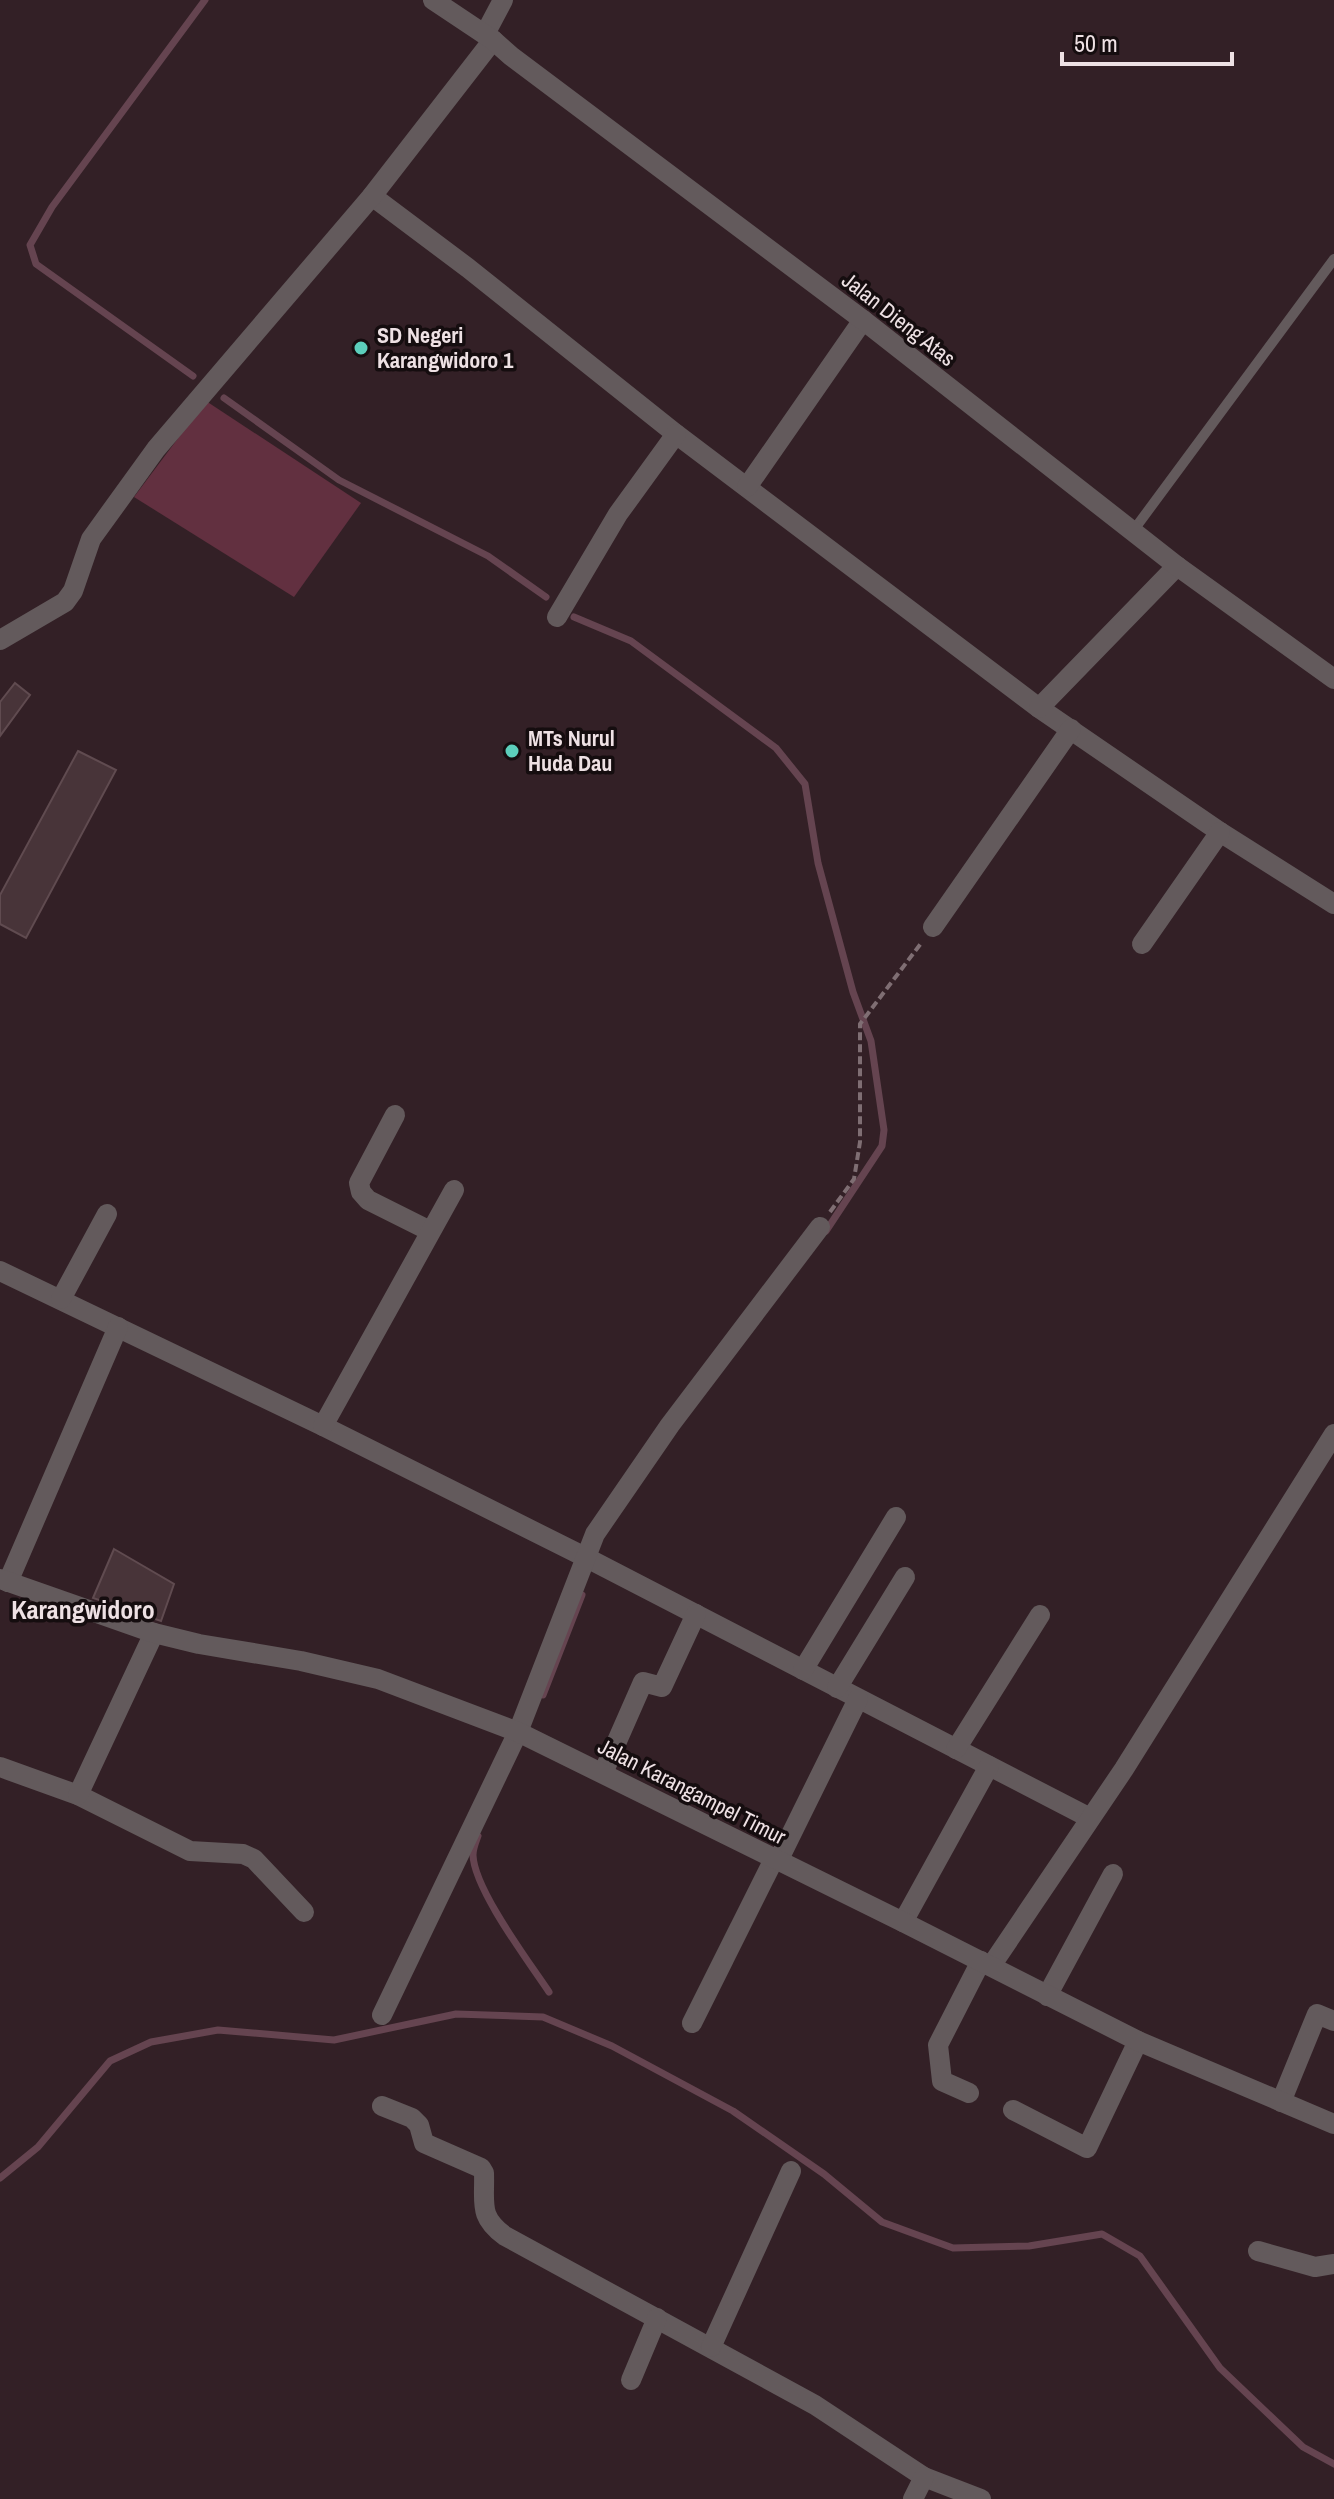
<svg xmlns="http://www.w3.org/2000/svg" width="1334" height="2499" font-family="'Archivo Narrow',sans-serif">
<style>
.green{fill:#623040}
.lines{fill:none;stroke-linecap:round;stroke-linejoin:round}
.stream{stroke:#654450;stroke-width:7}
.building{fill:#483439;stroke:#604b50;stroke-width:2}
.path{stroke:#7f6e73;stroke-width:4;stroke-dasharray:8 4;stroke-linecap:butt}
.service{stroke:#635a5c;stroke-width:10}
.minor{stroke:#635a5c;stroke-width:20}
.tertiary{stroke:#635a5c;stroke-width:20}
.poi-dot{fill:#5ccebb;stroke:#150d0f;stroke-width:3}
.labels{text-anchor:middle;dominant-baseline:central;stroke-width:7;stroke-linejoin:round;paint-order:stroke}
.street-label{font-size:22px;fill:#eee1e4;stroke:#150d0f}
.poi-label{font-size:22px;font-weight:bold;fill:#eee1e4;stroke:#150d0f;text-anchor:start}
.quarter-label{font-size:26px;font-weight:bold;fill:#eee1e4;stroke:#150d0f}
</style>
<rect width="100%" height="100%" fill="#332026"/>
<polygon class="green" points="206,401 361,503 294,597 134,497"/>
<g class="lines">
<g class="stream">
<polyline points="193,376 36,264 30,245 52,207 205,0"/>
<polyline points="224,398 339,480 488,556 546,597"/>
<polyline points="574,617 631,641 776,748 805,784 818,863 853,992 871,1041 884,1130 882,1146 826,1231"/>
<polyline points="543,1695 582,1595"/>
<path d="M478,1836C476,1842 473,1848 473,1855C474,1889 529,1962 549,1992"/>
<polyline points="0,2178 38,2147 110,2061 151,2042 218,2030 334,2040 456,2014 543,2017 612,2046 733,2111 824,2174 882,2222 953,2248 1029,2246 1102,2234 1140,2256 1220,2368 1303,2447 1334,2464"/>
</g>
</g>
<g class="building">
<polygon points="15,683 30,695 0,736 0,702"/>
<polygon points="78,751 116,770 26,938 0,924 0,895"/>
<polygon points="114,1549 174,1584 161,1621 93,1598"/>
</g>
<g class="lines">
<polyline class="path" points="830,1212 854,1179 860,1142 860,1024 922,942"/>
<polyline class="service" points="1133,531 1334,259"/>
<g class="minor">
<polyline points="485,34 503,0"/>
<polyline points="372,196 468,268 676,434 1039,708 1220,832 1334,904"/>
<polyline points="747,487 863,320"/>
<polyline points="557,617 618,514 676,434"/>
<polyline points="0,640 65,602 73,591 91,539 156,449 372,196 493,40"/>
<polyline points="1039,708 1177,566"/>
<polyline points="933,927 1071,729"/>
<polyline points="1142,944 1220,832"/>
<polyline points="395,1115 359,1183 361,1192 368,1200 430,1231"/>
<polyline points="0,1271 323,1426 587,1558 1090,1818"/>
<polyline points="61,1299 107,1214"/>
<polyline points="323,1426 454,1190"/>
<polyline points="8,1582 118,1327"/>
<polyline points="803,1670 896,1517"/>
<polyline points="837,1688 905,1577"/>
<polyline points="956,1749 1040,1615"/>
<polyline points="0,1767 78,1795 190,1851 243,1854 254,1859 304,1912"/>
<polyline points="603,1773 643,1682 662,1687 696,1614"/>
<polyline points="78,1795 154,1633"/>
<polyline points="778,1861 858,1699"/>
<polyline points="903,1922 989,1766"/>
<polyline points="991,1966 1124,1769 1334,1434"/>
<polyline points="1047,1996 1113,1874"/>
<polyline points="382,2015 518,1732 595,1534 670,1425 820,1227"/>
<polyline points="692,2023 774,1859"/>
<polyline points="969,2093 942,2081 938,2045 981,1961"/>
<polyline points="1281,2102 1317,2014 1334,2021"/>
<path d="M382,2106L412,2118L419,2125L424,2143L481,2168L484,2173C485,2204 478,2216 505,2236L815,2405L924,2477L981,2499"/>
<polyline points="1013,2110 1087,2148 1138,2041"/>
<polyline points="1258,2251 1315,2267 1334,2264"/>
<polyline points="711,2347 791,2171"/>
<polyline points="631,2380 657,2318"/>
<polyline points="913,2499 924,2477"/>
</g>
<g class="tertiary">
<polyline points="433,0 493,40 511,56 863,320 1177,566 1334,679"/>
<polyline points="0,1579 154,1633 199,1644 301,1661 378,1679 518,1732 903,1922 1138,2041 1334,2124"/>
</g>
</g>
<g class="poi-dot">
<circle cx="361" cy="348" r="8"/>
<circle cx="512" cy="751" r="8"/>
</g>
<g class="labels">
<g class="street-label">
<text transform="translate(899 319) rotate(38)">Jalan Dieng Atas</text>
<text transform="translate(692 1791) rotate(27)">Jalan Karangampel Timur</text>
</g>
<g class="poi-label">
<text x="377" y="335">SD Negeri<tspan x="377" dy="25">Karangwidoro 1</tspan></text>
<text x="528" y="738">MTs Nurul<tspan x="528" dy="25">Huda Dau</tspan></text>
</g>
<g class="quarter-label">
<text x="83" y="1609">Karangwidoro</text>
</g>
</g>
<path d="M1062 52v12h170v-12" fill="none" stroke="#eee1e4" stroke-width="4"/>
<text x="1074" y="52" font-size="24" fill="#eee1e4" stroke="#150d0f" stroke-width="6" paint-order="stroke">50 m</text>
</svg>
